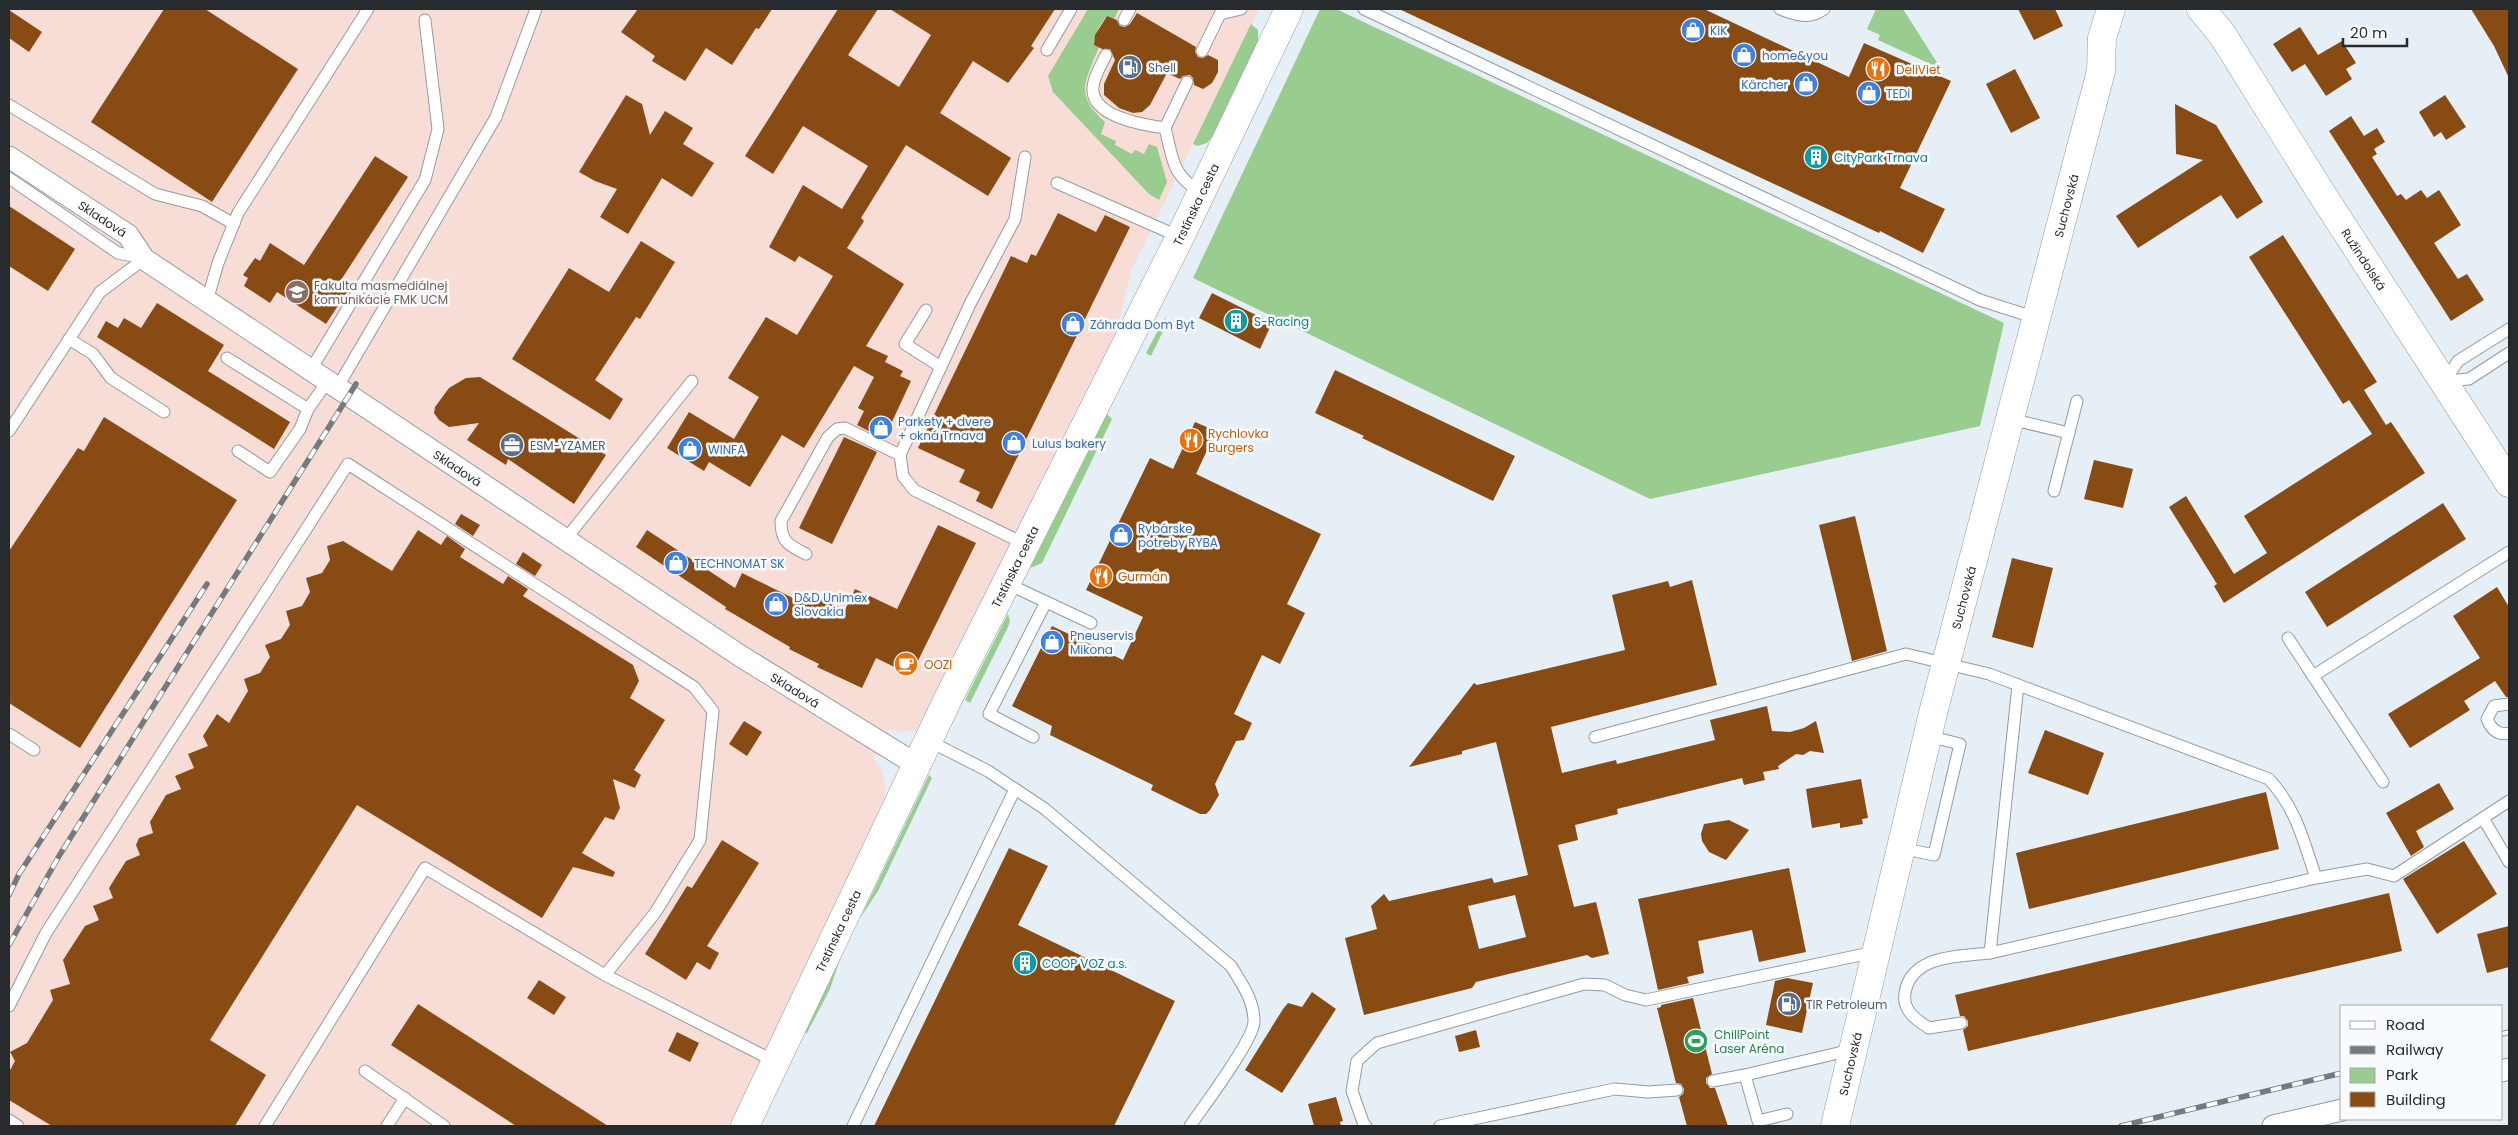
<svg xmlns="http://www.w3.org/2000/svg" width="2518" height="1135" font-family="Poppins,sans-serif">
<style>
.industrial{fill:#f7ddd5}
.green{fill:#99cc8f}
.building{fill:#894b14;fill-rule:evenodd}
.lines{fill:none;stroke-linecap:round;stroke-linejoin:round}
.service-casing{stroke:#939ba2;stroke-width:13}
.minor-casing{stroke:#939ba2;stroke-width:23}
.tertiary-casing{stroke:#939ba2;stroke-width:29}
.secondary-casing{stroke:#939ba2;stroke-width:29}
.service{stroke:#fff;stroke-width:11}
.minor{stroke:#fff;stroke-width:21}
.tertiary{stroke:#fff;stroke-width:28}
.secondary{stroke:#fff;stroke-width:28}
.rail-casing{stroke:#747a7e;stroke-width:5.5}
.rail{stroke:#f8fbfe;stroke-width:4;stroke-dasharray:11;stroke-linecap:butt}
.labels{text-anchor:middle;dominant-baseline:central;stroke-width:5;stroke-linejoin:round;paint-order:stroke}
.shop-label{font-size:12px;fill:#366cbe;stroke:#f8fbfe;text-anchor:start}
.service-label{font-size:12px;fill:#4e5e75;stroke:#f8fbfe;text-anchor:start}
.food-label{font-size:12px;fill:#c56008;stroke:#f8fbfe;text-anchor:start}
.culture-label{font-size:12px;fill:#0d838f;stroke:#f8fbfe;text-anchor:start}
.street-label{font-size:12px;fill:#282b2e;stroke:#f8fbfe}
.education-label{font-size:12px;fill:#785e54;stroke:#f8fbfe;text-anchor:start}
.leisure-label{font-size:12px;fill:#27864d;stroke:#f8fbfe;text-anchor:start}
</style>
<rect width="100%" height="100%" fill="#e6eff6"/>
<polygon class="industrial" points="9,9 1259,9 1132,269 1113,345 928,722 917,730 903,732 889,729 873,758 881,769 885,785 885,800 732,1126 9,1126"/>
<g class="green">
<path d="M1088,9H1119L1114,19L1107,16C1099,25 1095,33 1094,45L1099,47C1085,82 1074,94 1105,122L1101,134L1116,141L1115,145L1132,154L1135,150L1144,154L1149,144L1157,147L1167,182L1159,200L1149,194L1053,92L1048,76Z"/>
<polygon points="1320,9 1336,9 2004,323 1980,426 1650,499 1193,278"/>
<polygon points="1876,9 1903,9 1938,64 1937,67 1878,40 1880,35 1867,29"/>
<polygon points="1251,24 1258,30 1258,43 1213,136 1207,143 1197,146 1193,144"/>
<polygon points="1165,317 1166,325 1151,356 1146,353"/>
<polygon points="1107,414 1112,419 1042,563 1030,568"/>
<polygon points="1008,614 1010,621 1008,627 970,703 965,700"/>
<polygon points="929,775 932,778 878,891 861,917"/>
<polygon points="840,959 830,989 807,1033 804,1032"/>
</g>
<g class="building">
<polygon points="164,9 205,9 298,69 212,202 91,122"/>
<polygon points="638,9 772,9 759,29 756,28 732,65 706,48 685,81 652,61 655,56 621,32"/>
<polygon points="838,9 878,9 848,55 899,87 931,35 890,9 1055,9 1031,46 1034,48 1008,83 973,61 940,113 1011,158 988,196 906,145 861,218 864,221 847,248 904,284 866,346 888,356 885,362 903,371 900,376 911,381 884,439 857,425 864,411 858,408 874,377 854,366 804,448 782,435 750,487 709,462 704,471 667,448 689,412 734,439 759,397 728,378 766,317 797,335 833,276 799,256 795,262 769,247 803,185 842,209 868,166 803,126 773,174 745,156"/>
<polygon points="1399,9 1704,9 1849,77 1864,43 1951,81 1900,188 1945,209 1923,253 1880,231 1879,233"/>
<polygon points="2018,9 2055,9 2063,26 2034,40"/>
<polygon points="2471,9 2509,9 2509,78 2494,46"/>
<polygon points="9,10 42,32 29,52 9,38"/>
<polygon points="1137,13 1196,47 1195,52 1198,57 1203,58 1208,55 1218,60 1218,72 1212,83 1203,89 1194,85 1193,78 1190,75 1183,76 1180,79 1167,73 1150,105 1142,112 1133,113 1119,108 1104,95 1104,84 1115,60 1110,49 1102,49 1094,45 1095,35 1107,16 1117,20 1120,26 1125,27 1130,24"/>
<polygon points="2300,27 2318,55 2342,41 2356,63 2346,69 2352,79 2326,96 2305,64 2292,72 2273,44"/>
<polygon points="2015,69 2040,118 2011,133 1986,84"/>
<polygon points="626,95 642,104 650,135 665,111 693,128 683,144 714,163 692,197 662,178 628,234 600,217 617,189 595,181 579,172"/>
<polygon points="2445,95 2466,127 2446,140 2441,132 2434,137 2419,112"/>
<polygon points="2175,104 2216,125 2263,202 2237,219 2221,195 2138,248 2116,216 2203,160 2176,154"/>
<polygon points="2351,116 2364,136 2377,128 2385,142 2374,149 2377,154 2372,157 2397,196 2401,194 2406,200 2421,190 2427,198 2439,190 2461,225 2434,243 2458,279 2467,274 2484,300 2451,321 2329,131"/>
<polygon points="375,156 408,177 337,286 347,292 326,324 277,292 270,303 244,286 248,278 243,275 255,258 260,261 270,243 304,265"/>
<polygon points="9,206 75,249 48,291 9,266"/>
<polygon points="1058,213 1096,232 1105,215 1130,227 992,509 976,501 980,492 959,482 965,470 918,448 1011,256 1027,263 1031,254 1036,256"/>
<polygon points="2283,235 2377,382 2364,390 2386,425 2391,422 2425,473 2224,603 2214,586 2217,584 2169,507 2186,496 2234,574 2267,553 2244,516 2372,434 2349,400 2343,404 2249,257"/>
<polygon points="641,241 675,262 640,319 636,317 595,380 623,399 610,420 512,359 569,268 609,292"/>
<polygon points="1212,293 1272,323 1260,349 1199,318"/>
<polygon points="157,303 224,345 208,371 290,422 274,449 97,337 106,321 118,328 124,318 141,328"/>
<polygon points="1335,370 1515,456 1493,501 1362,438 1364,436 1315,413"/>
<polygon points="480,377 606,455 574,504 508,459 506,465 467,440 479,423 449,427 439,420 434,413 435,407 449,388 466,378"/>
<polygon points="104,417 237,500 80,748 9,703 9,551 78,448 84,451"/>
<polygon points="1195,422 1216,431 1196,474 1321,534 1287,604 1305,613 1280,664 1262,655 1234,714 1252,723 1244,740 1236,741 1215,784 1219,795 1210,810 1206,814 1200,814 1151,790 1153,785 1050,735 1052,726 1012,706 1052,626 1123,660 1143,617 1086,590 1150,458 1173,469"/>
<polygon points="844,437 877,452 832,544 799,528"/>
<polygon points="2094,460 2133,469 2123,508 2084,499"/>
<polygon points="2443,503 2466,539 2327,627 2305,592"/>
<polygon points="461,514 480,525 473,536 455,524"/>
<polygon points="1855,516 1887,651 1852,661 1819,525"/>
<polygon points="938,525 976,543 911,675 876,658 862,688 817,667 819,664 789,649 790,647 725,609 726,607 636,547 647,530 735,588 742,573 801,602 806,591 845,610 855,589 897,609"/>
<polygon points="418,530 441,545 447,536 465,549 460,557 503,584 508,576 528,589 523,596 633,665 639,681 630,698 665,720 634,770 641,775 635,788 613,779 620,808 614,820 605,817 582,853 615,872 613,877 573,867 542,918 357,805 210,1040 266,1075 235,1126 52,1126 9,1100 9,1072 15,1061 10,1052 27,1043 53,1000 50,990 70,984 63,960 85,926 99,920 93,906 113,898 109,888 126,861 140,855 136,845 139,838 153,833 150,822 166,795 181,789 175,776 194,768 188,754 208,746 203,736 217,714 229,723 248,691 244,679 260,673 270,657 265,645 281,639 290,625 286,611 302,606 310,592 306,578 322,573 330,560 327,546 343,541 392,571"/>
<polygon points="523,552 542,565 535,576 516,564"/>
<polygon points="2012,558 2053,568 2033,648 1992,637"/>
<path d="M1692,580L1717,685L1551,727L1562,773L1616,760L1617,764L1715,740L1710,720L1767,706L1772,731L1790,732L1804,728L1816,721L1824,753L1810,751L1803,755L1796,754L1778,766L1779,769L1763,772L1765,780L1744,785L1742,778L1617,809L1618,814L1575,825L1578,840L1558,845L1574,907L1596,902L1609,954L1592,958L1587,955L1476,982L1472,988L1364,1015L1345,938L1377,929L1371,906L1384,894L1389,901L1492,878L1494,883L1528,875L1496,742L1462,751V754L1409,767L1474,683L1477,685L1625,650L1612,595L1668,581L1670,587ZM1515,895L1526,937L1479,949L1468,906Z"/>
<polygon points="2497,587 2509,607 2509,697 2506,697 2495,681 2464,701 2470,710 2410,748 2388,714 2480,658 2453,616"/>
<polygon points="744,721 762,732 747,756 729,744"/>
<polygon points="2045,730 2104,753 2088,795 2028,773"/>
<polygon points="1861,779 1868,818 1862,819 1863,824 1840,828 1840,823 1812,828 1806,789"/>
<polygon points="2439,783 2454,809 2416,831 2424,847 2411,856 2386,813"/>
<polygon points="2266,792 2279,849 2029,909 2016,853"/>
<polygon points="1729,820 1749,830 1726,860 1709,852 1702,841 1701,834 1704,824"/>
<polygon points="722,840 759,863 707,946 719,953 710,970 697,962 686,980 645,954 687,886 692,888"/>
<polygon points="2464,841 2497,894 2437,934 2403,879"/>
<polygon points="1009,848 1048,866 1018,925 1175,1001 1114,1126 874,1126"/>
<polygon points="1789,868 1806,952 1759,962 1752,930 1698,941 1704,973 1687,977 1689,983 1658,990 1638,899"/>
<polygon points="2389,893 2402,951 1968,1051 1963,1030 1968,1026 1968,1021 1964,1016 1960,1016 1955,995"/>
<polygon points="2509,926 2509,967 2487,973 2477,934"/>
<polygon points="1787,978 1813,983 1802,1033 1766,1025 1775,981"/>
<polygon points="539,980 566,997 554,1015 527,998"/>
<polygon points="1312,992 1336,1009 1282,1093 1245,1070 1283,1009 1288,1003 1302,1007"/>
<polygon points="1693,998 1712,1074 1706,1078 1706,1083 1710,1088 1715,1088 1728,1126 1687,1126 1679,1097 1683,1094 1684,1089 1681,1084 1676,1083 1657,1008 1661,1007 1661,1005"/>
<polygon points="418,1004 527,1074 608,1126 516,1126 391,1045"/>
<polygon points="1476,1030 1480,1047 1459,1052 1455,1036"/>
<polygon points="677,1032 699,1043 690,1062 668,1051"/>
<polygon points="1336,1097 1343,1121 1340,1122 1341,1126 1314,1126 1308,1104"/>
</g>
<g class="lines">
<g class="service-casing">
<g id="service">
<polyline points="1364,9 1980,300 2036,318"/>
<path d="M1780,9C1795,15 1810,20 1824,9"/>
<polyline points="1124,20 1130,9"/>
<polyline points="1047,50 1071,9"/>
<polyline points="1202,51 1220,14 1241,9"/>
<path d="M1106,55C1101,65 1094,76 1093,87C1090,117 1144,125 1165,128"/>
<path d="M1187,82L1165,128C1173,158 1171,175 1201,192"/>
<polyline points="9,105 155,194 202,206 234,224"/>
<polyline points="1025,157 1015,219 971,302 900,455 903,476 914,490 1025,544"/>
<polyline points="9,178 118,253 143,258"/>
<polyline points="1057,183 1180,237"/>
<polyline points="207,301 218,263 238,213 368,9"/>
<polyline points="926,310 905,344 941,367"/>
<polyline points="69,339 93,354 111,378 164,412"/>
<polyline points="227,358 308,409 327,382"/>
<polyline points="310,371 425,180 438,129 425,20"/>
<polyline points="2445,381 2458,361 2509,329"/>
<polyline points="2445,381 2469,379 2509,353"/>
<polyline points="337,388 496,117 536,9"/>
<polyline points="2010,419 2069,433"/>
<polyline points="9,431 100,292 144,259"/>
<polyline points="238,451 270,472 300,429 308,409"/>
<polyline points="2054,491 2077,401"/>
<polyline points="565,540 692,381"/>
<path d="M806,554C788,545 781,542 781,521L828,437L837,429L845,428L900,455"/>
<polyline points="1006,583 1091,623"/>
<polyline points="2288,638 2383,782"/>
<polyline points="2313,676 2509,552"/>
<polyline points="2018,685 1990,953 2316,878"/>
<path d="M2509,704L2494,706L2487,719C2491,729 2498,736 2509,733"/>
<polyline points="9,734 34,750"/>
<polyline points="1033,737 989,714 1046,602"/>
<path d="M1595,737L1906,654L1989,674L2269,779C2297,810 2303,840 2316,878L2367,869L2394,876L2509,801"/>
<path d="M1015,789L1045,809L1231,966C1242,984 1254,1000 1254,1022C1253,1041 1203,1107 1190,1126"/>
<polyline points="2483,818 2509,862"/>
<polyline points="1901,848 1934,855 1960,744 1928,736"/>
<polyline points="9,1006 46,933 348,464 694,687 713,711 700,840 655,913 605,975"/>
<path d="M1961,1023L1929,1028C1916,1020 1902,1010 1905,993C1911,955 1959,956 1990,953"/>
<polyline points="365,1071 444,1126"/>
<polyline points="1713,1081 1745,1075"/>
<polyline points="1787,1114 1758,1121 1745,1075 1851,1050"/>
<polyline points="9,1120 18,1126"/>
<polyline points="265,1126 425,868 605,975 776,1062"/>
<polyline points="387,1126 405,1098"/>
<polyline points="853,1126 1015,789 988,771 929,741"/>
<polyline points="1366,1126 1364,1125 1352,1091 1357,1061 1377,1043 1584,984 1605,985 1625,995 1646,1000 1875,952"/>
<polyline points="1440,1126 1615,1089 1648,1092 1677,1090"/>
</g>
</g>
<g class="minor-casing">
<g id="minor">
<path id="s1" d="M9,157L128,235L144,259L742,657L917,765"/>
<polyline points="2502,1071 2509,1069"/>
<polyline points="2273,1126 2342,1110"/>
</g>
</g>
<g class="tertiary-casing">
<g id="tertiary">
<path id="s2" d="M1835,1126L1933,713L2101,71L2102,38L2111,9"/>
</g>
</g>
<g class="secondary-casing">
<g id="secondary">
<path id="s3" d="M2201,9L2222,34L2320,191L2509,483"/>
<path id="s4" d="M745,1126L948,699L1180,237L1289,9"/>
</g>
</g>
<use href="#service" class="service"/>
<use href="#minor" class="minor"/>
<use href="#tertiary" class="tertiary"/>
<use href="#secondary" class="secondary"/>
<g class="rail-casing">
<g id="rail">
<polyline points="9,895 19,874 207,584"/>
<polyline points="9,945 59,856 356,384"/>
<polyline points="2502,1034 2509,1032"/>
<polyline points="2121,1126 2342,1073"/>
</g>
</g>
<use href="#rail" class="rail"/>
</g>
<defs>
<g id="shop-disc" transform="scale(1.25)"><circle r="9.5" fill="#3f7fe0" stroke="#f8fbfe"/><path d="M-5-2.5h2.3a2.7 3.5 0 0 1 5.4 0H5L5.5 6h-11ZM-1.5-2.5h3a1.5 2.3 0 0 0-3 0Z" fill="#fff"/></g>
<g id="fuel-disc" transform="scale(1.25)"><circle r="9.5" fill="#5c6f8a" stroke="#f8fbfe"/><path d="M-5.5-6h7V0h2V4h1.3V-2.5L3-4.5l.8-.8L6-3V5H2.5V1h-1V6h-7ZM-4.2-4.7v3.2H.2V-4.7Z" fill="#fff"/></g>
<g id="restaurant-disc" transform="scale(1.25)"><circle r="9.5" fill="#e8710a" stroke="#f8fbfe"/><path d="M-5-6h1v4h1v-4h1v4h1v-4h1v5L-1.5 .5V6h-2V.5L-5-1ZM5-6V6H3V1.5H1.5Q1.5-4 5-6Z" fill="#fff"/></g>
<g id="building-disc" transform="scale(1.25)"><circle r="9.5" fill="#0f9aa8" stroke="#f8fbfe"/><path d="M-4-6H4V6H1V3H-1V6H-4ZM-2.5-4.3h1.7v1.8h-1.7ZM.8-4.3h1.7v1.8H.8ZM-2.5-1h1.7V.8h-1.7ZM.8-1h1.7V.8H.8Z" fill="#fff"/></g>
<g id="university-disc" transform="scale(1.25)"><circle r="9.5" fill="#8d6e63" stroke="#f8fbfe"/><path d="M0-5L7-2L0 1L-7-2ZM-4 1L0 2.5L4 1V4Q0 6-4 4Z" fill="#fff"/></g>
<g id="office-disc" transform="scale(1.25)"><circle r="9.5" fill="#5c6f8a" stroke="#f8fbfe"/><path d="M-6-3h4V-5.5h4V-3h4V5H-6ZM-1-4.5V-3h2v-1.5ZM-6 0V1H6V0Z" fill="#fff"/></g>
<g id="cafe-disc" transform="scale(1.25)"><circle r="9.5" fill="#e8710a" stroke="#f8fbfe"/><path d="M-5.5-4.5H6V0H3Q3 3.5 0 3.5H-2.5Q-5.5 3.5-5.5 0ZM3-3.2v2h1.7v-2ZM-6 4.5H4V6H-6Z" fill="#fff"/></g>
<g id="stadium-disc" transform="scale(1.25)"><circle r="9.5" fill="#2e9e5b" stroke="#f8fbfe"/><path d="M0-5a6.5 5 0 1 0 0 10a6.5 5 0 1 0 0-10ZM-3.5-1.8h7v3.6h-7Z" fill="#fff"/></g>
</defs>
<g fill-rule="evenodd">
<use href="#shop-disc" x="1693" y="30"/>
<use href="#shop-disc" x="1744" y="55"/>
<use href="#fuel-disc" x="1130" y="67"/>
<use href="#restaurant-disc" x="1878" y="69"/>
<use href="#shop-disc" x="1806" y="84"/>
<use href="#shop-disc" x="1869" y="93"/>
<use href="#building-disc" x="1816" y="157"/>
<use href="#university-disc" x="297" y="292"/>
<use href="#building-disc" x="1236" y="321"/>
<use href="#shop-disc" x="1073" y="324"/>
<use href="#shop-disc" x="881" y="428"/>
<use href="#restaurant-disc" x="1191" y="440"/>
<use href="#shop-disc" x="1014" y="443"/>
<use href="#office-disc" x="512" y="445"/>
<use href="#shop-disc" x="690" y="449"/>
<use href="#shop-disc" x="1121" y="535"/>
<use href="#shop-disc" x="676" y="563"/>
<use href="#restaurant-disc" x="1101" y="576"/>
<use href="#shop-disc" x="776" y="604"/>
<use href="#shop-disc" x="1052" y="642"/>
<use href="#cafe-disc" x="906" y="664"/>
<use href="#building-disc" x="1025" y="963"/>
<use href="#fuel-disc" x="1789" y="1004"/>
<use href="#stadium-disc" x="1696" y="1041"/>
</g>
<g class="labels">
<g class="shop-label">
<text x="1710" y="30">KiK</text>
<text x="1762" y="55">home&amp;you</text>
<text x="1788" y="84" text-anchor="end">Kärcher</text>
<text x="1886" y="93">TEDi</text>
<text x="1090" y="324">Záhrada Dom Byt</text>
<text x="898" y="421">Parkety + dvere<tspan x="898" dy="14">+ okná Trnava</tspan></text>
<text x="1032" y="443">Lulus bakery</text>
<text x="708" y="449">WINFA</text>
<text x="1138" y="528">Rybárske<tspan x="1138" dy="14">potreby RYBA</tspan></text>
<text x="694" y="563">TECHNOMAT SK</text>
<text x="794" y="597">D&amp;D Unimex<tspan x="794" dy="14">Slovakia</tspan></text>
<text x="1070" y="635">Pneuservis<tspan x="1070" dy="14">Mikona</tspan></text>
</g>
<g class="service-label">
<text x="1148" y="67">Shell</text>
<text x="530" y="445">ESM-YZAMER</text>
<text x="1806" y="1004">TIR Petroleum</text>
</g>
<g class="food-label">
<text x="1896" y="69">DeliViet</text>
<text x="1208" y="433">Rychlovka<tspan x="1208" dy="14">Burgers</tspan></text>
<text x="1118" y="576">Gurmán</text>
<text x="924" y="664">OOZI</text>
</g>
<g class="culture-label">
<text x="1834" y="157">CityPark Trnava</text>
<text x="1254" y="321">S-Racing</text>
<text x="1042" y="963">COOP VOZ a.s.</text>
</g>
<g class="street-label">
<text stroke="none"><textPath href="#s4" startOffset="1026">Trstínska cesta</textPath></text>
<text stroke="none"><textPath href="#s2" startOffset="949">Suchovská</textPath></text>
<text stroke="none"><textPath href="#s1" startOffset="112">Skladová</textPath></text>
<text stroke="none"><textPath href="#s3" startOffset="299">Ružindolská</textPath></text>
<text stroke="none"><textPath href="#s1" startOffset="548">Skladová</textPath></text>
<text stroke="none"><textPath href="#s4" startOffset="621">Trstínska cesta</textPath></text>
<text stroke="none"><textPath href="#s2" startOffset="544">Suchovská</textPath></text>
<text stroke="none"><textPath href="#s1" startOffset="952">Skladová</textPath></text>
<text stroke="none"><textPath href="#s4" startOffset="216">Trstínska cesta</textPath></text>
<text stroke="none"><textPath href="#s2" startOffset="64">Suchovská</textPath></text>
</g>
<g class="education-label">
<text x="314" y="285">Fakulta masmediálnej<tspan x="314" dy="14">komunikácie FMK UCM</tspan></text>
</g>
<g class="leisure-label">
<text x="1714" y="1034">ChillPoint<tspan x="1714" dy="14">Laser Aréna</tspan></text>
</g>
</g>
<rect width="2518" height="1135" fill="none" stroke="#282b2e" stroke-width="20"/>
<rect x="2340" y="1005" width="162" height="115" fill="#f8fbfe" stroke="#a5a8ab"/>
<rect x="2350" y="1021" width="25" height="8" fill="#ffffff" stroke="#a5a8ab"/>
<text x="2386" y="1030" font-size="15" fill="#282b2e">Road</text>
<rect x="2350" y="1046" width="25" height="8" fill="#747a7e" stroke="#a5a8ab"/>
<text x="2386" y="1055" font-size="15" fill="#282b2e">Railway</text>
<rect x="2350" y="1068" width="25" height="15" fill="#99cc8f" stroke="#a5a8ab"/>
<text x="2386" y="1080" font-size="15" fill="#282b2e">Park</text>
<rect x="2350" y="1092" width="25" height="15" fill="#894b14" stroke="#a5a8ab"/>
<text x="2386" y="1105" font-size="15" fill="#282b2e">Building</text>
<path d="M2343 38v8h64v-8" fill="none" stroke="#282b2e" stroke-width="2.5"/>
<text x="2350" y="38" font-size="15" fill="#282b2e" stroke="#f8fbfe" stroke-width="4" paint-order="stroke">20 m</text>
</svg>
